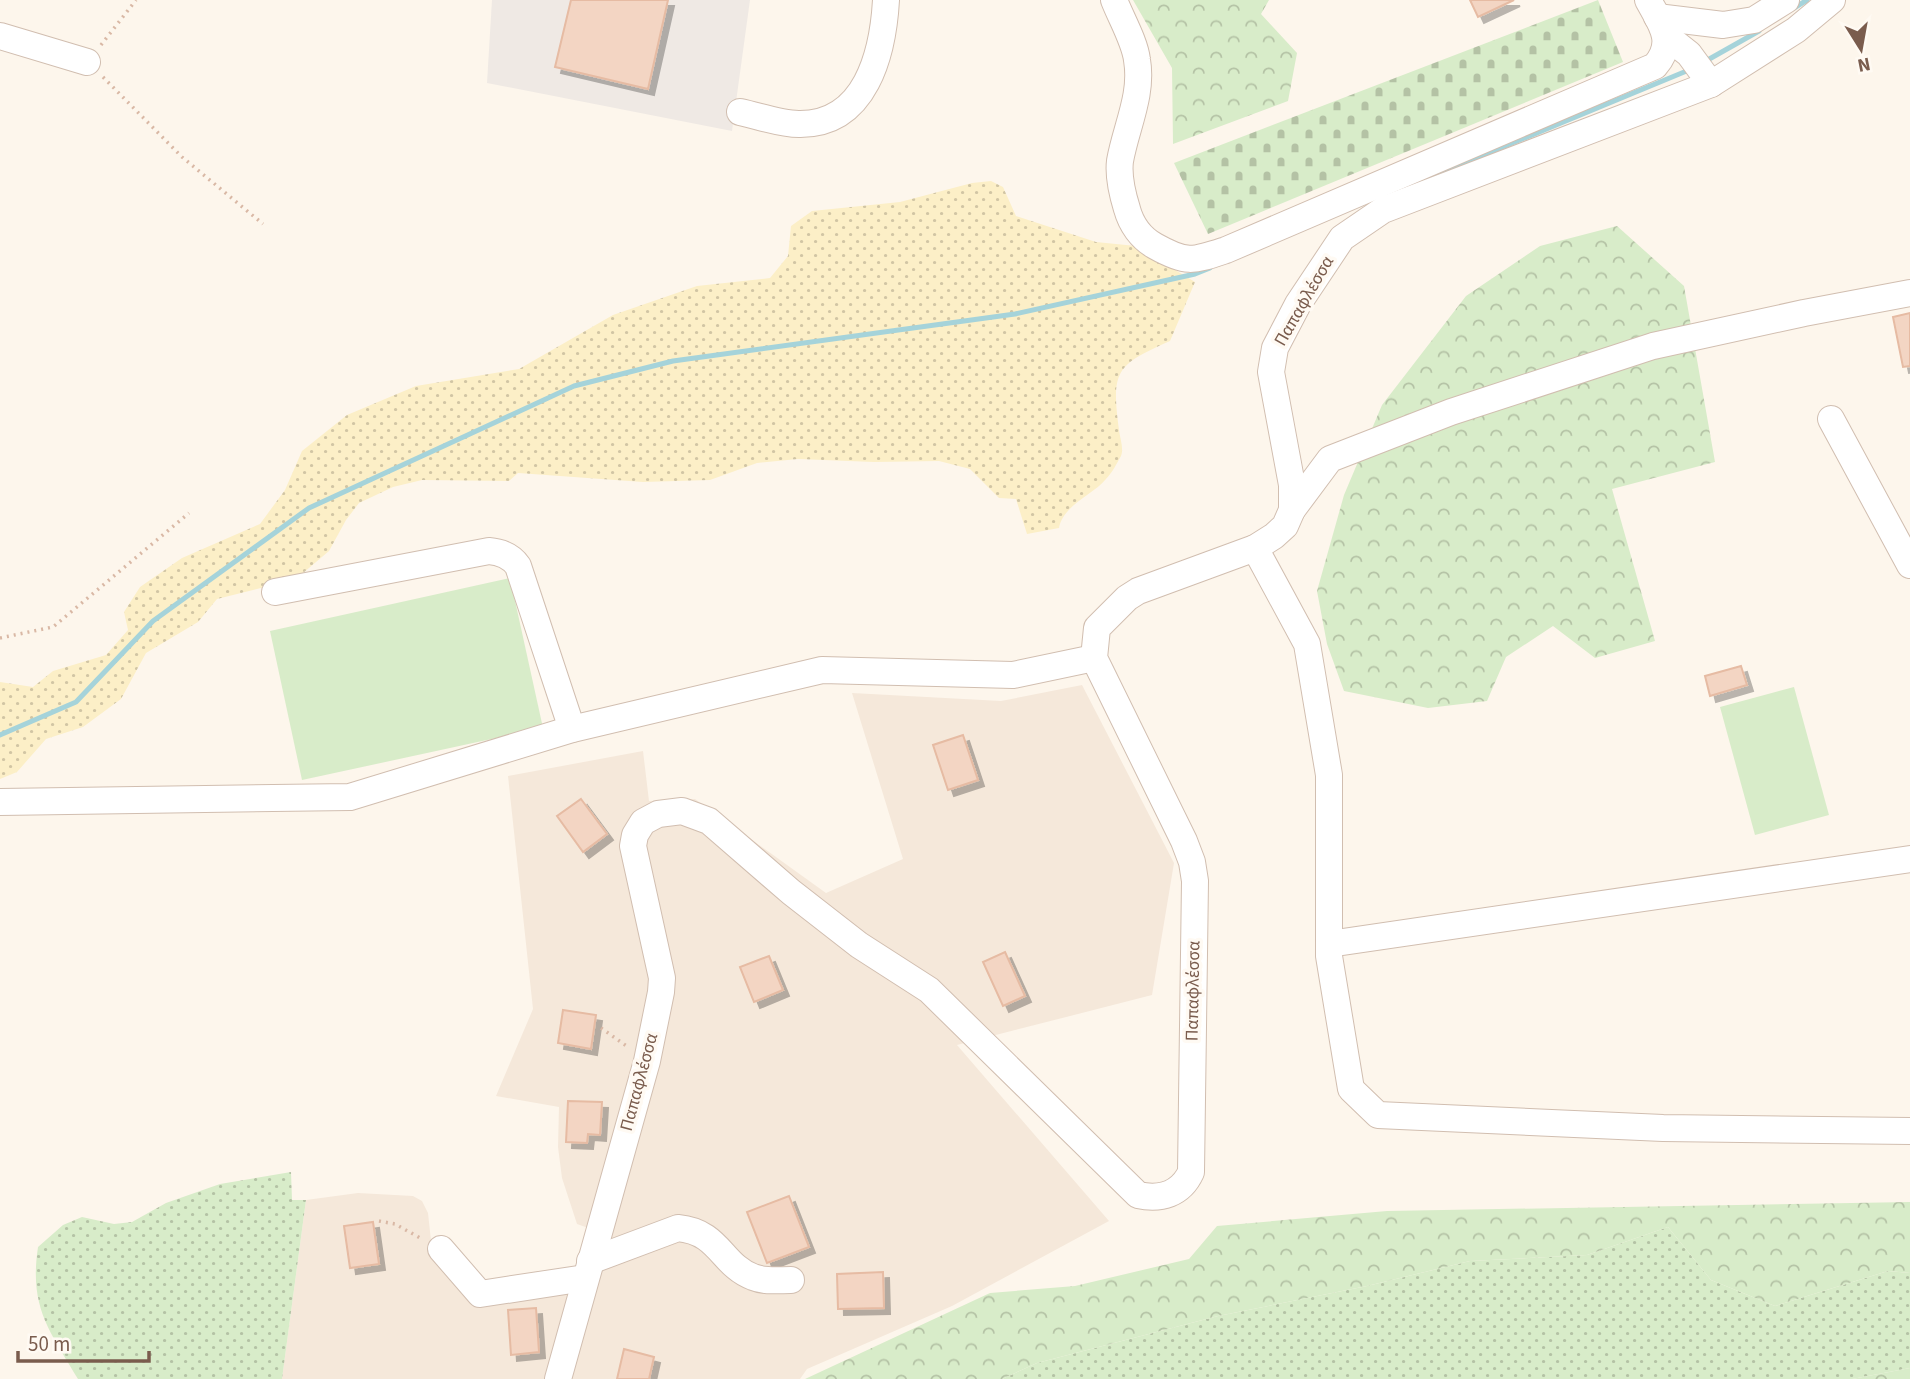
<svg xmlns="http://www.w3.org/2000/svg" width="1910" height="1379" font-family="'Source Sans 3',sans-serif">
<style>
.residential{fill:#f5e8da}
.industrial{fill:#efe9e4}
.grass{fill:url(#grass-dots)}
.forest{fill:url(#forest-crowns)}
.sand{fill:url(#sand-dots)}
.cemetery{fill:url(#cemetery-stones)}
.pitch{fill:#d8ecc9}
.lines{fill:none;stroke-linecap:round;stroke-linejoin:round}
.stream{stroke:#a5d3da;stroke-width:5}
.building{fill:#f3d5c3;stroke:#e6bba3;stroke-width:2;filter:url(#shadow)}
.minor-casing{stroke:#d1beb0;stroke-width:28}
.path{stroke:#d9b8a5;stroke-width:3.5;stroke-dasharray:2 5;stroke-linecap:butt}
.minor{stroke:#fff;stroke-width:26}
.labels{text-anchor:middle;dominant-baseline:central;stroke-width:7;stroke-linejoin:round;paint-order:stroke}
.street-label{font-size:18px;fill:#7a5c4d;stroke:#fffaf3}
</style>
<defs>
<pattern id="grass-dots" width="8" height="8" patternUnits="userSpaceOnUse" patternTransform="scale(1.75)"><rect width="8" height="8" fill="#d8ecc9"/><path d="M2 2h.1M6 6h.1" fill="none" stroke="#b4c2a5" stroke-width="1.8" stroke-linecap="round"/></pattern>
<pattern id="forest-crowns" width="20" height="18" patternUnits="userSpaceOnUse" patternTransform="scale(1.75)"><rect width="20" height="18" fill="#d8ecc9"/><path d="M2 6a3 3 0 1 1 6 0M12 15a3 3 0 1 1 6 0" fill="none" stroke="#b4c2a5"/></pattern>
<pattern id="sand-dots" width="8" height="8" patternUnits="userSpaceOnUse" patternTransform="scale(1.75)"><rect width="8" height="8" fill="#fcefc7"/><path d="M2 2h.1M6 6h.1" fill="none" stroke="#d1c5a4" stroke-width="1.8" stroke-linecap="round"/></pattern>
<pattern id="cemetery-stones" width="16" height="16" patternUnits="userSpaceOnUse" patternTransform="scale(1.75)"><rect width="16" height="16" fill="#d8ecc9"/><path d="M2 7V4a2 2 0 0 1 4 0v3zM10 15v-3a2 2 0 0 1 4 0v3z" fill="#b4c2a5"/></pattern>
<filter id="shadow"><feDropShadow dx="6" dy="6" stdDeviation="0" flood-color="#0004"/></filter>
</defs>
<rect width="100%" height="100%" fill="#fdf6ec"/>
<polygon class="residential" points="1082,685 1174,863 1152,995 957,1045 1109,1221 952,1306 807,1369 800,1379 282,1379 306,1200 358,1193 413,1196 422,1201 428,1213 432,1250 474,1306 594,1288 608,1235 577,1224 562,1178 558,1147 559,1107 496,1096 533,1009 508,776 643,751 649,801 695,799 826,893 903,859 852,693 1001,701"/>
<polygon class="industrial" points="492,0 750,0 732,131 487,83"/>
<g class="grass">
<path d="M291,1172L292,1200H306L282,1379H78C49,1330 29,1307 38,1247L63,1225L82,1217L114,1224L132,1222L166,1203L220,1184Z"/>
<polygon points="1668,1227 1711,1280 1775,1306 1888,1271 1910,1273 1910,1368 1852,1379 1002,1379 1037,1363 1218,1316 1367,1286 1470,1261 1587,1255"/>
</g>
<g class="forest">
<polygon points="1133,0 1269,0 1261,14 1297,53 1288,101 1173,144 1172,68"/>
<polygon points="1617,226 1684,286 1715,462 1612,489 1655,641 1595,658 1553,626 1506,657 1487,701 1428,708 1344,691 1327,644 1317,591 1344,495 1382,405 1466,296 1540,246"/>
<polygon points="1910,1202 1910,1273 1888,1271 1775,1306 1711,1280 1668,1227 1587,1255 1470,1261 1367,1286 1218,1316 1037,1363 1002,1379 805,1379 990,1293 1075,1286 1189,1259 1217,1226 1387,1211"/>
<polygon points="1910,1368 1910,1379 1852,1379"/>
</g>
<path class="sand" d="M991,181L1003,187L1016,216L1096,242L1136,246L1195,282L1170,341C1116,365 1111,370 1119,430C1120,438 1124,449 1121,456C1117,463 1112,473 1106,479C1093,495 1063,505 1059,528L1027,534L1016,499L999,498L970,469L939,461L874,462L798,459L757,463L710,480L643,482L518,473L509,481L422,480L393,487L359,503L346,520L329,551L296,579L217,599L198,622L146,653L121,699L83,727L46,739L17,772L0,779V682L33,687L53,671L106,655L128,630L124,612L140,587L182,558L260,524L285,490L302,451L347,415L416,386L519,369L613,315L697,286L770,278L788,256L791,226L812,211L900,202L972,183Z"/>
<polygon class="cemetery" points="1598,0 1623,62 1208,234 1174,163"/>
<g class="pitch">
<polygon points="510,578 543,728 302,780 270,631"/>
<polygon points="1794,687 1829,815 1755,835 1720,707"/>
</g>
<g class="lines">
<g class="stream">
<polyline points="1794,8 1807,0"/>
<polyline points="1704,62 1759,31"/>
<polyline points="1401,189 1689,70"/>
<polyline points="0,735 76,702 153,621 309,508 574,386 673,361 1015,314 1195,274 1210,268"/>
</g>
</g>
<g class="building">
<polygon points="571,0 668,0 648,89 555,67"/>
<polygon points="1470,0 1514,0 1478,17"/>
<polygon points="1910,313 1910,366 1903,367 1893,317"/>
<polygon points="1741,666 1747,685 1710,696 1705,676"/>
<polygon points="963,735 978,780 948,790 933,745"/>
<polygon points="581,799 607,834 583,852 557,816"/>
<polygon points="1005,952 1025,996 1003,1006 983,962"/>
<polygon points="769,956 783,990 754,1002 740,967"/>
<polygon points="563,1010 596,1015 591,1049 558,1043"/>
<polygon points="568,1101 602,1102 600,1135 588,1134 587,1143 566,1142"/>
<polygon points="789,1196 809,1247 767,1263 747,1212"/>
<polygon points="373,1222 379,1264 350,1268 344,1226"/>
<polygon points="883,1272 884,1308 838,1309 837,1274"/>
<polygon points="536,1308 539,1352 511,1355 508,1310"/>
<polygon points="624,1349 654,1357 649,1379 617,1379"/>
</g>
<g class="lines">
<g class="minor-casing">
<g id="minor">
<path d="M1114,0C1121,18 1135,42 1137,60C1143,95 1126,127 1120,161C1118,177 1122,193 1127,209C1131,224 1141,238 1155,246C1187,264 1193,261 1226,250L1655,66C1676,42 1661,24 1648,0"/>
<polyline points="1657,17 1723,25 1754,20 1786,0"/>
<polyline points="1665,35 1689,54 1711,84"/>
<polyline points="0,36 87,62"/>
<path d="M740,112C759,116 780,124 799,124C866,125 883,53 886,0"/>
<polyline points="1831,419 1910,565"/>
<polyline points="1292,510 1330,459 1451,412 1653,346 1804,313 1910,293"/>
<polyline points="1255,548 1307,644 1329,775 1329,956 1351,1089 1378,1115 1663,1128 1910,1131"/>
<path d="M275,592L489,551C501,552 511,556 518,566L572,729"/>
<polyline points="0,802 350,797 572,729 822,670 1013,675 1094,658"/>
<polyline points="1329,944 1910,859"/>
<polyline points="441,1249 480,1294 585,1278"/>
<path d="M590,1261L678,1228C720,1232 721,1265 753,1277C765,1282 779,1280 791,1280"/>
<path d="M558,1379L647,1061L661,992L662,978L633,846L635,835L643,822L658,814L682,811L709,821L791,892L859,945L929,990L1138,1195C1161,1200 1181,1194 1191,1172L1195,881L1192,862L1184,841L1094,658L1097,628L1127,598L1138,591L1255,548L1274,536L1285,526L1292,510V485L1271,372L1275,348L1298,304L1342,238L1383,210L1711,84L1796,30L1832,0"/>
</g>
</g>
<g class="path">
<polyline points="101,45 136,0"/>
<polyline points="103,77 182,157 263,224"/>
<polyline points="0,638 53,627 189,513"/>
<polyline points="601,1028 628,1047"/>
<polyline points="379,1221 395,1224 422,1239"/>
</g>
<use href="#minor" class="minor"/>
</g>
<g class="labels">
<g class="street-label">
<text transform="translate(1304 301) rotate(-60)">Παπαφλέσσα</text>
<text transform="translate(1193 991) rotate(-89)">Παπαφλέσσα</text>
<text transform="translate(639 1082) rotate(-75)">Παπαφλέσσα</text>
</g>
</g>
<g transform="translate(1861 49) rotate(169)" stroke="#fffaf3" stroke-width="5" paint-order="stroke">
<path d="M0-5L12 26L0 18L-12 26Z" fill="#7a5c4d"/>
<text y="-10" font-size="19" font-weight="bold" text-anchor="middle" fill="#7a5c4d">N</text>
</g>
<path d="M18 1351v10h131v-10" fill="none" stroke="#7a5c4d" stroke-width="3.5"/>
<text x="28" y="1351" font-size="21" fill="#7a5c4d" stroke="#fffaf3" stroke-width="5" paint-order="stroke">50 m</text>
</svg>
